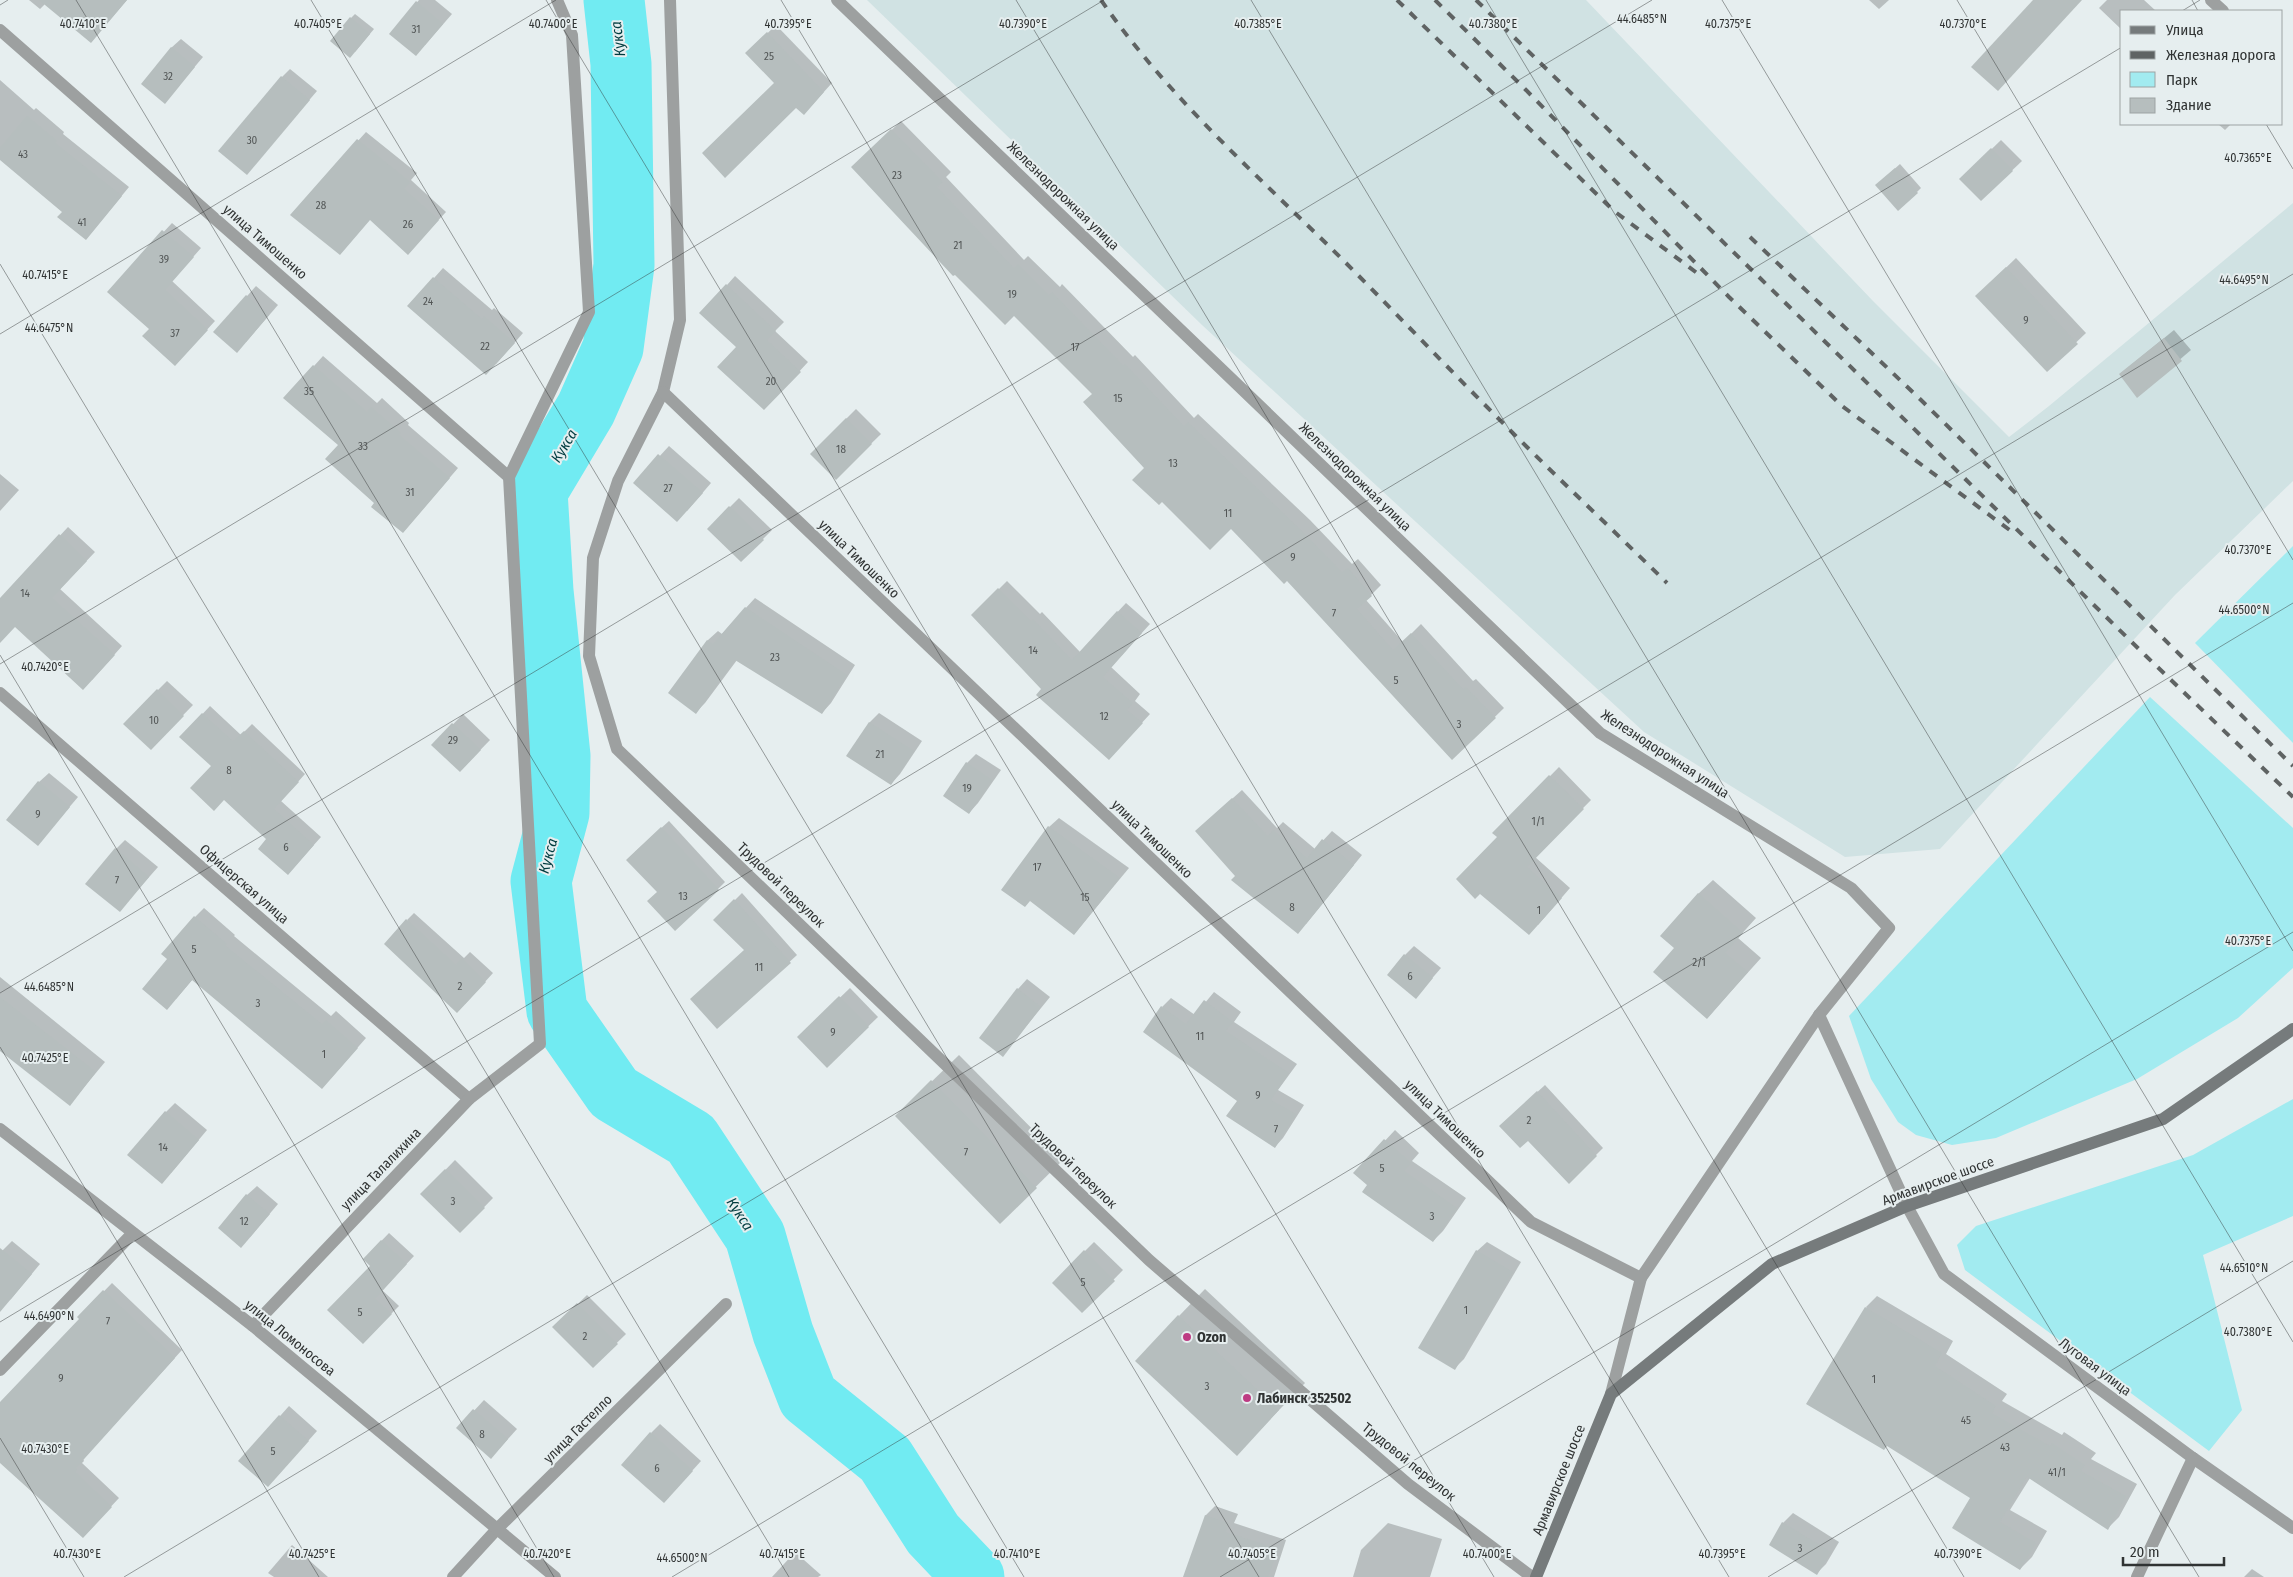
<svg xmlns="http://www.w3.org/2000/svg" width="2293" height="1577" font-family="'Fira Sans Condensed',sans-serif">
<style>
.built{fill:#d0e2e3}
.green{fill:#a2ebf0}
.shadow{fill:#0003}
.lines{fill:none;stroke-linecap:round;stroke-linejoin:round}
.river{stroke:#71ebf2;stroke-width:61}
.building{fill:#b6bebe}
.service{stroke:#9da0a0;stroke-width:12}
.minor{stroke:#9da0a0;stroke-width:12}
.tertiary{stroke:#9da0a0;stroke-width:12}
.secondary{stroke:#767b7c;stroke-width:12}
.rail{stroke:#5f6363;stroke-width:4;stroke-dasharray:9 9;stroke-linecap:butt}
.ticks{fill:none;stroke:#303333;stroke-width:1;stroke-opacity:0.45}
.poi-dot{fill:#be3b83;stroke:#e6eeef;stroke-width:2}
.labels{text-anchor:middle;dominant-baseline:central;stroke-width:4;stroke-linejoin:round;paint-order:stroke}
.number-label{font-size:11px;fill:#525656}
.street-label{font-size:14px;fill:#303333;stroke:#e6eeef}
.poi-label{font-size:14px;font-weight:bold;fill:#303333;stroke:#e6eeef;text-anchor:start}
.water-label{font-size:15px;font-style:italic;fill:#003c3f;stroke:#e6eeef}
.ticks-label{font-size:12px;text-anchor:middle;fill:#303333;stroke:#e6eeef;stroke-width:4;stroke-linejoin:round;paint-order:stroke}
</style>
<rect width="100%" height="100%" fill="#e6eeef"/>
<polygon class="built" points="867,0 1586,0 1873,301 2009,437 2049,406 2293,203 2293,481 2175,595 1940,849 1845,857 1644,732 1202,325"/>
<g class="green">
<polygon points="2293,546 2293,743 2195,643"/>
<polygon points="2150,697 2293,828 2293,968 2238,1018 2137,1079 1996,1138 1952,1145 1916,1135 1898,1122 1871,1079 1849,1016"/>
<polygon points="2293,1099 2293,1216 2203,1255 2242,1410 2209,1451 1965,1270 1957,1245 1976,1226 2193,1155"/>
</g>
<g class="shadow">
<polygon points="29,0 127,0 91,42 45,4 40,9"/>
<polygon points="419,0 435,0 452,14 425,45 391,33"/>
<polygon points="1869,0 1889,0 1879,9"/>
<polygon points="2107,0 2144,0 2156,11 2122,11 2122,30 2099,8"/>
<polygon points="355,14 374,29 355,52 351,18"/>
<polygon points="776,25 832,83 812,105 775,82 747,53"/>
<polygon points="181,39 203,57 165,102 171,48"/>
<polygon points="290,69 317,91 247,173 282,77"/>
<polygon points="0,80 34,110 36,108 64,132 63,134 129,187 86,239 63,212 0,157"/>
<polygon points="901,121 951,172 946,177 1024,260 1028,256 1060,287 1062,284 1133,357 1135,355 1194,418 1198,414 1310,520 1352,564 1358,559 1381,585 1366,600 1403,642 1421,624 1473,681 1476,679 1504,708 1452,759 1287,579 1231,528 1145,468 1093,394 1014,314 853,167"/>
<polygon points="2218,124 2231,124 2225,130"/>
<polygon points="366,132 417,173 411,180 446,212 415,245 370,219 291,215"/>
<polygon points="2001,140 2022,161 1981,200 1961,179"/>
<polygon points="1900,164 1921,188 1917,192 1881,181"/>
<polygon points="172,223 201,248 172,281 215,321 183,356 109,291"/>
<polygon points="2016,258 2086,333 2047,370 1986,287"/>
<polygon points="443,268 492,310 494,308 523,333 496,364 409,306"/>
<polygon points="735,276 784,322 775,331 808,362 773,400 738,347 727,285"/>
<polygon points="256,286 278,305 246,342 215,332"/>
<polygon points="2174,330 2191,350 2137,396 2120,374"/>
<polygon points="323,356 377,403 382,398 409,423 408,425 458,468 403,532 376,503 339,445 314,366"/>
<polygon points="856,409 881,434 836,478 811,454"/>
<polygon points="669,446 711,483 687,511 635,483"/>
<polygon points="0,474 19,490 0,511"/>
<polygon points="739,498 772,530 741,561 708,529"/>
<polygon points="68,527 95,552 60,589 122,646 92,680 0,615 0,600"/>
<polygon points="1007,581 1040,614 1042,612 1080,652 1126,603 1150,624 1111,667 1140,694 1135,701 1150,714 1117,750 1043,689 973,615"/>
<polygon points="755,598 855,665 831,703 822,713 737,660 705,703 696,712 670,693 708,640 718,631 722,634"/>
<polygon points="167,681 193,705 151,748 158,690"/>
<polygon points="210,706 241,735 252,724 305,774 281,801 321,837 295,866 268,839 212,766 181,737"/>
<polygon points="879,713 922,741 900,774 891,784 848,756 870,722"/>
<polygon points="463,714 490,740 460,771 433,745"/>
<polygon points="976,754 1001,770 978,803 969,813 967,763"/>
<polygon points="1559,767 1591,800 1535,857 1570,888 1538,925 1480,893 1499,837 1494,833"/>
<polygon points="49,773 78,797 38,844 39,782"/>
<polygon points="1242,790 1277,828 1283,822 1315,849 1332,831 1362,855 1306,924 1205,823"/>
<polygon points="1059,818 1129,868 1074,934 1049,827"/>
<polygon points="669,821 725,882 718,889 659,892 635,852"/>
<polygon points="125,840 158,867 120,910 116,849"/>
<polygon points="1713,880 1756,918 1738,938 1761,958 1707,1018 1676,948 1698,894"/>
<polygon points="742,893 797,955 717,1028 745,950 715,920"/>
<polygon points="204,908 235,935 234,936 331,1016 336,1011 366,1038 331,1078 193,979 176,999 168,958 195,917"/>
<polygon points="414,913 464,958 470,952 493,973 465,1004 407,920"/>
<polygon points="1414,946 1441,968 1416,997 1405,955"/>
<polygon points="0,977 105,1062 70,1104 0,1049"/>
<polygon points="1027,979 1050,997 1003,1055 1018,989"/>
<polygon points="850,988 878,1017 827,1066 799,1037"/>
<polygon points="1214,992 1241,1012 1234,1022 1297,1064 1278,1090 1304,1105 1283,1138 1275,1147 1162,1007 1171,998 1195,1015"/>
<polygon points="959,1055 1063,1160 1000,1222 923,1090"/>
<polygon points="1545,1085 1603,1148 1569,1182 1508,1119"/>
<polygon points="175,1103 207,1130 171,1173 166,1112"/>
<polygon points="1395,1130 1419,1153 1412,1161 1466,1198 1443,1231 1433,1241 1355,1173"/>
<polygon points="455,1160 493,1198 460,1232 422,1194"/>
<polygon points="257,1186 278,1204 250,1237 247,1195"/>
<polygon points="389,1233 414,1256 382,1290 399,1306 363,1342 372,1266 364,1259"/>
<polygon points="12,1241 40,1264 11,1299 0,1306 0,1253"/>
<polygon points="1094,1242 1123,1270 1082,1312 1053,1283"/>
<polygon points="1487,1242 1521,1262 1464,1359 1455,1368 1477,1251"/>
<polygon points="112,1283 182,1350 83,1459 84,1461 82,1463 119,1498 90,1529 0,1460 0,1404 81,1319 79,1317"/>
<polygon points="1205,1289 1305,1383 1237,1454 1179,1316"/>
<polygon points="587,1295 626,1334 593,1366 554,1327"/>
<polygon points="1877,1296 1953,1341 1946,1354 2007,1394 2002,1401 2062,1435 2064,1432 2096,1453 2091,1459 2137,1484 2119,1517 2108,1528 2030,1478 2010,1510 2047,1531 2032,1557 2020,1569 1972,1498 1866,1307"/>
<polygon points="484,1400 517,1429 500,1448 458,1428"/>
<polygon points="289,1406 317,1431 277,1476 240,1461"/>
<polygon points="660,1424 701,1461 673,1492 651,1433"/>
<polygon points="1215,1506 1238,1514 1234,1523 1286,1540 1274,1577 1184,1577 1206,1515"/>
<polygon points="1793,1513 1839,1542 1826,1564 1817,1573 1770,1544 1783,1523"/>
<polygon points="1388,1523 1442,1539 1430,1577 1353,1577 1361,1550"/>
<polygon points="292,1545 328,1577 274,1577 268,1573"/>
<polygon points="795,1552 821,1575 818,1577 772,1577"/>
<polygon points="2252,1569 2264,1577 2244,1577"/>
</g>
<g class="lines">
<polyline class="river" points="614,0 621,64 624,265 613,348 586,409 537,491 543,591 560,756 559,813 541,881 557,1011 614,1093 691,1139 755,1236 783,1333 808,1397 885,1459 933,1534 974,1577"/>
</g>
<g class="building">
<polygon points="39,0 127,0 91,43"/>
<polygon points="2033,0 2082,0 1998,91 1971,67"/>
<polygon points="416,1 443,24 416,56 389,34"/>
<polygon points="350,17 370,34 350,58 330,41"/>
<polygon points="767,32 824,92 804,115 796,108 725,178 702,153 774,83 745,53"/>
<polygon points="171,47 195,67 165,104 141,84"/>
<polygon points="281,76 310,100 247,175 218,151"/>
<polygon points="27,116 57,141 55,143 122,196 86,240 57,217 62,212 0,160 0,148"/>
<polygon points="891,129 943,182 937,187 1014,268 1018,264 1049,295 1052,292 1123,365 1125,364 1184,426 1188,422 1301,530 1342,572 1348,568 1372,596 1357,609 1393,650 1411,633 1463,689 1466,687 1496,718 1452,760 1287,581 1284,584 1231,529 1210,550 1162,502 1159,505 1132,480 1144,468 1083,402 1092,394 1014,316 1005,325 955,275 953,276 851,167"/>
<polygon points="357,139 410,182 404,189 439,220 408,255 370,220 340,255 290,215"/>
<polygon points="1991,148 2013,171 1981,201 1959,179"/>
<polygon points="1895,168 1918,193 1898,211 1875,185"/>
<polygon points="162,230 194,257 165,290 208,330 175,366 142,336 149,329 107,292"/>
<polygon points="2006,267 2078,344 2047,372 1975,296"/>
<polygon points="433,277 482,319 484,316 515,343 486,375 407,306"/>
<polygon points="726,284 776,331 767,340 801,372 764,410 717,367 736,347 699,313"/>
<polygon points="246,295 269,315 237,353 213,332"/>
<polygon points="2164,338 2182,361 2137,398 2119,374"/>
<polygon points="313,365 367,412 371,407 401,433 399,435 450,478 403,533 371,507 374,503 325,459 338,445 283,398"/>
<polygon points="846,418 872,444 836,480 810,454"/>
<polygon points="658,454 703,493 677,522 633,483"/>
<polygon points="729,506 764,540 741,562 707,529"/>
<polygon points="59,534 87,561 52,598 115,655 83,690 15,627 0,643 0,598"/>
<polygon points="998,588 1031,621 1033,619 1072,660 1117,611 1142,633 1103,677 1133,703 1127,710 1143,723 1109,760 1036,695 1041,689 971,615"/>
<polygon points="745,607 847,675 822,714 735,660 696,714 668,693 707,640 713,644"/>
<polygon points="157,689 184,716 151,750 123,724"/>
<polygon points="202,713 233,741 244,731 299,782 274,809 314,845 288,875 258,849 266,839 224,800 214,811 190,788 211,766 179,737"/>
<polygon points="869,722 914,751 891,785 846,756"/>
<polygon points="452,723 481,750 460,772 431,745"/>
<polygon points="966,762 992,780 969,814 943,796"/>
<polygon points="1549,775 1584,809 1527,867 1562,898 1529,935 1480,894 1475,899 1456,879 1497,837 1492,833"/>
<polygon points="38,781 70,807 38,846 6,820"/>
<polygon points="1232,798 1268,836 1273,830 1307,858 1322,839 1354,865 1298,934 1231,880 1235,876 1195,831"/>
<polygon points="1048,826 1120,878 1074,935 1030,901 1025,907 1001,890"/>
<polygon points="661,827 719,890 675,931 647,901 657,892 626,860"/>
<polygon points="115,848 149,877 120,912 85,884"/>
<polygon points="1698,893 1743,933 1725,953 1748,972 1707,1019 1653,972 1674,948 1660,936"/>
<polygon points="734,899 791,963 717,1029 690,999 744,950 713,920"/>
<polygon points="194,916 227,944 226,946 322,1024 326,1020 358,1048 322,1089 192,980 167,1010 142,989 167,959 161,954"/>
<polygon points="406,919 456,965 462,958 486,982 457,1013 384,944"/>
<polygon points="1404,954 1433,978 1416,999 1387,975"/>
<polygon points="1017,988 1041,1007 1003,1057 979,1038"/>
<polygon points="839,996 869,1027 827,1068 797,1037"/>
<polygon points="0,997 96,1072 70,1106 0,1051"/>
<polygon points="1204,1000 1233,1022 1226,1031 1289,1073 1271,1100 1296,1114 1275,1148 1226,1116 1237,1101 1143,1032 1161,1006 1186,1024"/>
<polygon points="931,1080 1037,1188 1000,1224 895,1116"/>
<polygon points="1537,1091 1597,1156 1569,1184 1528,1141 1520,1148 1499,1126"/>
<polygon points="165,1111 199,1140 162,1184 127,1155"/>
<polygon points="1384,1139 1411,1163 1404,1171 1457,1208 1433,1242 1362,1192 1367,1185 1353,1173"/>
<polygon points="445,1169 485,1208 460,1233 420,1194"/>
<polygon points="246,1194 270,1214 241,1248 218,1228"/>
<polygon points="381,1240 407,1264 375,1299 392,1314 363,1344 327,1310 370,1266 363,1259"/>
<polygon points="0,1248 32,1274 0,1312"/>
<polygon points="1084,1250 1115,1281 1082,1313 1052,1283"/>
<polygon points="1476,1250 1513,1272 1455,1370 1418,1348"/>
<polygon points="103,1290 175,1358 76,1468 77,1469 75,1472 112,1507 83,1538 0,1463 0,1402 79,1319 77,1317"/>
<polygon points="577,1303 618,1344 593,1368 552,1327"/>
<polygon points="1865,1307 1942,1353 1935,1366 1996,1406 1992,1413 2050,1446 2052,1443 2085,1465 2081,1471 2126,1496 2108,1530 2027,1477 2000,1522 2036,1543 2020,1570 1952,1528 1970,1498 1887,1446 1884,1450 1806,1404"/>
<polygon points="1178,1315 1279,1410 1237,1456 1135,1361"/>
<polygon points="473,1409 508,1439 491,1459 456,1428"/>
<polygon points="279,1415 309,1441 268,1487 238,1461"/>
<polygon points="650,1432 693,1471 664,1503 621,1465"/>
<polygon points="1205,1515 1229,1523 1226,1532 1278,1549 1268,1577 1183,1577"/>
<polygon points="1782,1522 1831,1552 1817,1575 1769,1545"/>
</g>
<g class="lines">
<polyline class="service" points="2211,0 2223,11"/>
<g class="minor">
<polyline points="670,0 680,320 663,392 618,481 593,558 589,656 617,749 1149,1260 1408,1484 1532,1577"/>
<polyline points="837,0 1600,733 1851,888 1889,928 1819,1015 1641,1278 1611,1394"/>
<polyline points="0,30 509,477"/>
<polyline points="663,392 1531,1222 1641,1278"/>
<polyline points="0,693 469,1099"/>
<polyline points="1819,1015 1907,1206 1944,1274 2193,1458 2293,1528"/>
<polyline points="253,1326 469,1099 540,1044 509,477 589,312 572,35 557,0"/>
<polyline points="0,1370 133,1233"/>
<polyline points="453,1577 498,1528 726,1304"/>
<polyline points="2137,1577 2193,1458"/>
</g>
<polyline class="tertiary" points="0,1129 253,1326 555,1577"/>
<polyline class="secondary" points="1536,1577 1611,1394 1772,1264 1907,1206 2163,1119 2293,1029"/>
<g class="rail">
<path d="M1101,0C1168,97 1257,175 1340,257C1391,308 1441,361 1492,412C1549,470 1609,526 1667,583"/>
<polyline points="1397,0 1614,211 1701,276"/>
<polyline points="1435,0 1525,89 1729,297 1842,406 2011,531"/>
<polyline points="1476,0 2146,656 2293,797"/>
<polyline points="1750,237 1921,400 2293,766"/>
</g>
</g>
<path class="ticks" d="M76,0L1024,1577M311,0L1259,1577M546,0L1494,1577M781,0L1729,1577M1016,0L1964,1577M1251,0L2199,1577M1486,0L2293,1342M1722,0L2293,951M1957,0L2293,560M2192,0L2198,11M0,5L8,0M2182,11L2200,0M2266,124L2293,169M0,264L789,1577M0,334L556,0M0,655L554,1577M0,664L1104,0M0,993L1652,0M0,1047L319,1577M0,1322L2122,47M0,1438L84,1577M124,1577L2293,274M672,1577L2293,603M1220,1577L2293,932M1768,1577L2293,1261"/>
<g class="poi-dot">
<circle cx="1187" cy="1337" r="5"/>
<circle cx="1247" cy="1398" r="5"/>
</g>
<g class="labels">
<g class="number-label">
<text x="416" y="29">31</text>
<text x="769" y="56">25</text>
<text x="168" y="76">32</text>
<text x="252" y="140">30</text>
<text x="23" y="154">43</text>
<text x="897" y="175">23</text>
<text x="321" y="205">28</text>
<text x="82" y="222">41</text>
<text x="408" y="224">26</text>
<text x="958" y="245">21</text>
<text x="164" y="259">39</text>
<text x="1012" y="294">19</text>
<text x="428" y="301">24</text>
<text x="2026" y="320">9</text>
<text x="175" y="333">37</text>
<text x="485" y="346">22</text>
<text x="1075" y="347">17</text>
<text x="771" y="381">20</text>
<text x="309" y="391">35</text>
<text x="1118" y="398">15</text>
<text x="363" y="446">33</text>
<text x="841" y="449">18</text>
<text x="1173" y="463">13</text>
<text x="668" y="488">27</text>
<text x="410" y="492">31</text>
<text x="1228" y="513">11</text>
<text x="1293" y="557">9</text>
<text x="25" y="593">14</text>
<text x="1334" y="613">7</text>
<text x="1033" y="650">14</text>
<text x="775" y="657">23</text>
<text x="1396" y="680">5</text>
<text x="1104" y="716">12</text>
<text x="154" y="720">10</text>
<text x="1459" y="724">3</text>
<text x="453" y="740">29</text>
<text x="880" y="754">21</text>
<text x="229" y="770">8</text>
<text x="967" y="788">19</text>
<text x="38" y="814">9</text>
<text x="1538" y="821">1/1</text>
<text x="286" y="847">6</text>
<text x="1037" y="867">17</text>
<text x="117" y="880">7</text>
<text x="683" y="896">13</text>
<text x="1085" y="897">15</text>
<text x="1292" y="907">8</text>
<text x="1539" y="910">1</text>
<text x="194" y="949">5</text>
<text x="1699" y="962">2/1</text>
<text x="759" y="967">11</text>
<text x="1410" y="976">6</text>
<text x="460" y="986">2</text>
<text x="258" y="1003">3</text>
<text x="833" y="1032">9</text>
<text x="1200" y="1036">11</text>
<text x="324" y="1054">1</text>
<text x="1258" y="1095">9</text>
<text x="1529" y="1120">2</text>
<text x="1276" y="1129">7</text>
<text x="163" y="1147">14</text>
<text x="966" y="1152">7</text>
<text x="1382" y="1168">5</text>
<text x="453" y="1201">3</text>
<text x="1432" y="1216">3</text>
<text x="244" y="1221">12</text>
<text x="1083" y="1282">5</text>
<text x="1466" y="1310">1</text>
<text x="360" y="1312">5</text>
<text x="108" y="1321">7</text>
<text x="585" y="1336">2</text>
<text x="61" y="1378">9</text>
<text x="1874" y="1379">1</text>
<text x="1207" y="1386">3</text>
<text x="1966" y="1420">45</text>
<text x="482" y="1434">8</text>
<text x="2005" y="1447">43</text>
<text x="273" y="1451">5</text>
<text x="657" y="1468">6</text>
<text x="2057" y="1472">41/1</text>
<text x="1800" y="1548">3</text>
</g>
<g class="street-label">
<text transform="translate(1063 196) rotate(44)">Железнодорожная улица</text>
<text transform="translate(265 242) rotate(41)">улица Тимошенко</text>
<text transform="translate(1355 477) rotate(44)">Железнодорожная улица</text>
<text transform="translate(859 559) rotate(44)">улица Тимошенко</text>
<text transform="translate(1665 754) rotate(33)">Железнодорожная улица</text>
<text transform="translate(1152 839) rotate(44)">улица Тимошенко</text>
<text transform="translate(244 884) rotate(41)">Офицерская улица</text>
<text transform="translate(781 885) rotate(44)">Трудовой переулок</text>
<text transform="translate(1445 1119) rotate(44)">улица Тимошенко</text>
<text transform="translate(1073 1166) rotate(44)">Трудовой переулок</text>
<text transform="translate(381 1169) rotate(-46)">улица Талалихина</text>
<text transform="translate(1938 1181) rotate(-20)">Армавирское шоссе</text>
<text transform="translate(290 1338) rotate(39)">улица Ломоносова</text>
<text transform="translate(2095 1367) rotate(37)">Луговая улица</text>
<text transform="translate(578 1429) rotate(-45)">улица Гастелло</text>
<text transform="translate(1409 1462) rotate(39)">Трудовой переулок</text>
<text transform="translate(1559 1480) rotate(-68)">Армавирское шоссе</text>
</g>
<g class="poi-label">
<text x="1197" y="1337">Ozon</text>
<text x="1257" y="1398">Лабинск 352502</text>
</g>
<g class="water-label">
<text transform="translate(618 39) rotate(-97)">Кукса</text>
<text transform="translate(564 446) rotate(-59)">Кукса</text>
<text transform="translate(548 856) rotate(-75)">Кукса</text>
<text transform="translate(740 1214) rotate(57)">Кукса</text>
</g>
</g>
<g class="ticks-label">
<text x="1642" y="23">44.6485°N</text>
<text x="83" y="28">40.7410°E</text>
<text x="553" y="28">40.7400°E</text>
<text x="788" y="28">40.7395°E</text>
<text x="1493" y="28">40.7380°E</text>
<text x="1728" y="28">40.7375°E</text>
<text x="318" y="28">40.7405°E</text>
<text x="1023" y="28">40.7390°E</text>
<text x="1258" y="28">40.7385°E</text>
<text x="1963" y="28">40.7370°E</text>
<text x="2248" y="162">40.7365°E</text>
<text x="45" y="279">40.7415°E</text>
<text x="2244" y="284">44.6495°N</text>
<text x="49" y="332">44.6475°N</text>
<text x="2248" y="554">40.7370°E</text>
<text x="2244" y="614">44.6500°N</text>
<text x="45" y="671">40.7420°E</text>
<text x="2248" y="945">40.7375°E</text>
<text x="49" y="991">44.6485°N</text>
<text x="45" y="1062">40.7425°E</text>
<text x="2244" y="1272">44.6510°N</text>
<text x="49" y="1320">44.6490°N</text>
<text x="2248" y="1336">40.7380°E</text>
<text x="45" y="1453">40.7430°E</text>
<text x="77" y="1558">40.7430°E</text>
<text x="312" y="1558">40.7425°E</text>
<text x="547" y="1558">40.7420°E</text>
<text x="782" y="1558">40.7415°E</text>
<text x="1017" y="1558">40.7410°E</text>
<text x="1252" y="1558">40.7405°E</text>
<text x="1487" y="1558">40.7400°E</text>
<text x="1722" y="1558">40.7395°E</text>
<text x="1958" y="1558">40.7390°E</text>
<text x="682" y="1562">44.6500°N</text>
</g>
<rect x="2120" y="10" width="162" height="115" fill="#e6eeef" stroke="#9da3a4"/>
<rect x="2130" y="26" width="25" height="8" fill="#767b7c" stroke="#9da3a4"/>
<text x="2166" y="35" font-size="15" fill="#303333">Улица</text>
<rect x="2130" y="51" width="25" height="8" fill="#5f6363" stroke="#9da3a4"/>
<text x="2166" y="60" font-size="15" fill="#303333">Железная дорога</text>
<rect x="2130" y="72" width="25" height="15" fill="#a2ebf0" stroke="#9da3a4"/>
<text x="2166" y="85" font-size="15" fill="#303333">Парк</text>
<rect x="2130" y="98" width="25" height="15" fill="#b6bebe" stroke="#9da3a4"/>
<text x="2166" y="110" font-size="15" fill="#303333">Здание</text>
<path d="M2123 1557v8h101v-8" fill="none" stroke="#303333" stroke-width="2.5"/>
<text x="2130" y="1557" font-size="15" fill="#303333" stroke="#e6eeef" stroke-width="4" paint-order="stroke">20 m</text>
</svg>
